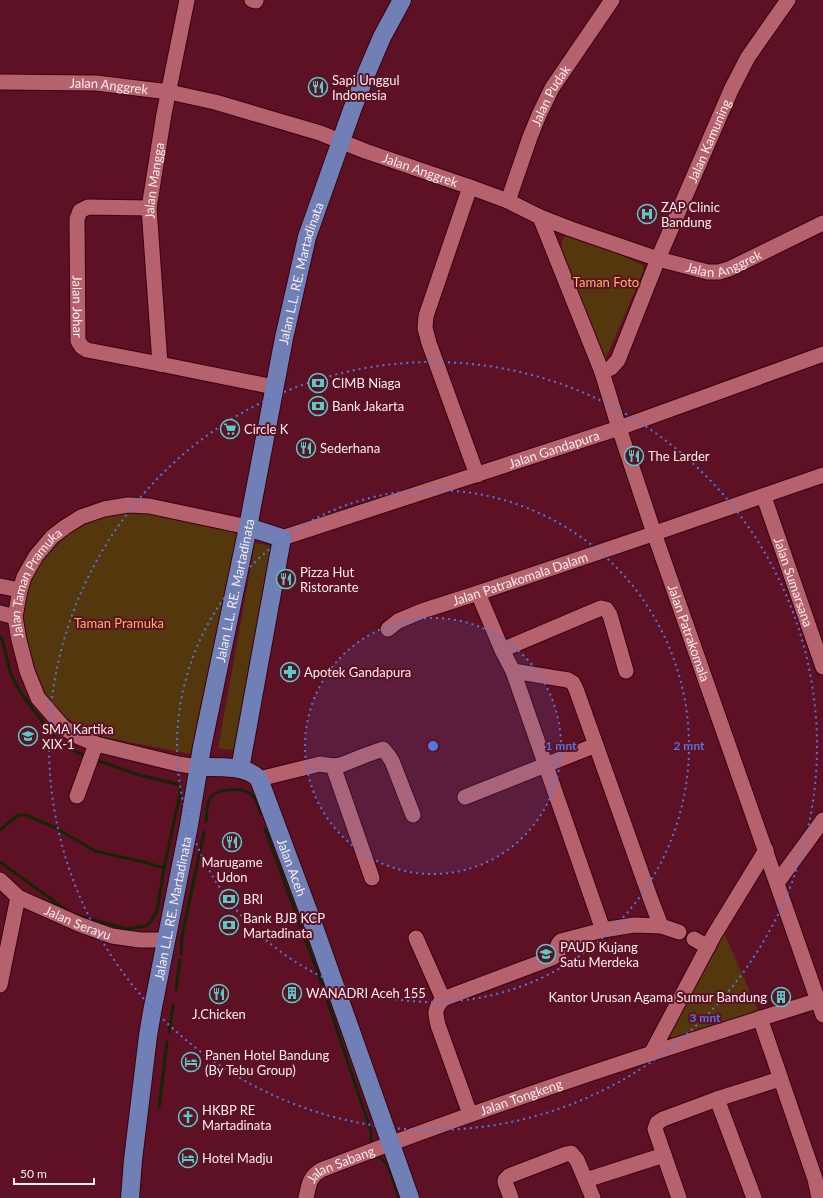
<svg xmlns="http://www.w3.org/2000/svg" width="823" height="1198" font-family="Lato,sans-serif">
<style>
.green{fill:#55370d}
.lines{fill:none;stroke-linecap:round;stroke-linejoin:round}
.stream{stroke:#142404;stroke-width:3}
.minor-casing{stroke:#390110;stroke-width:17}
.major-casing{stroke:#390110;stroke-width:20}
.minor{stroke:#b5616e;stroke-width:15}
.major{stroke:#707fb6;stroke-width:18}
.ring{fill:none;stroke:#5476de;stroke-width:2;stroke-dasharray:2 4}
.labels{text-anchor:middle;dominant-baseline:central;stroke-width:4;stroke-linejoin:round;paint-order:stroke}
.poi-label{font-size:13px;fill:#f8eeef;stroke:#5e1125;text-anchor:start}
.street-label{font-size:13px;fill:#f8eeef;stroke:#5e1125}
.park-label{font-size:13px;fill:#f7b662;stroke:#5e1125}
.centre{fill:#5476de;stroke:#5e1125;stroke-width:2}
.ring-label{font-size:12px;text-anchor:middle;font-weight:bold;fill:#5476de;stroke:#5e1125;stroke-width:4;stroke-linejoin:round;paint-order:stroke}
</style>
<rect width="100%" height="100%" fill="#5e1125"/>
<g class="green">
<path d="M574,232L642,265L644,270L605,360L601,358L562,251C560,239 563,237 574,232Z"/>
<polygon points="121,512 172,516 239,532 191,754 98,736 51,709 35,685 13,613 25,584 52,548 82,523 100,516"/>
<polygon points="255,543 275,547 238,751 218,748"/>
<polygon points="723,930 759,1013 676,1038 671,1038 669,1033"/>
</g>
<g class="lines">
<g class="stream">
<polyline points="0,637 2,639 11,675 23,696 59,743 87,757"/>
<path d="M206,821C207,813 206,803 211,797C218,788 244,787 252,795C257,800 259,808 261,814"/>
<polyline points="265,829 321,982 371,1131 371,1143 370,1144"/>
<polyline points="0,830 18,815 26,815 56,828 95,851 144,862 164,868"/>
<polyline points="0,862 69,912"/>
<polyline points="76,915 127,929 146,926 151,921 157,911 164,868 180,794 180,787 177,784 139,775 96,760"/>
<polyline points="181,954 182,936 204,832"/>
<polyline points="176,989 180,960"/>
<polyline points="169,1032 173,1006"/>
<polyline points="159,1107 167,1042"/>
<polyline points="372,1158 379,1157 388,1165 399,1198"/>
</g>
<g class="minor-casing">
<g id="minor">
<polyline points="252,0 256,1"/>
<path id="s1" d="M0,82L96,83L169,92L215,102L320,133L365,151L470,187L508,201L540,217L571,229L658,259L708,272H719L729,269L823,223"/>
<polyline points="470,187 426,316 425,328 429,343 477,475"/>
<path id="s2" d="M508,201L530,137L539,115L552,88L612,0"/>
<path id="s3" d="M149,208L88,207L80,211L77,219L78,341L82,347L87,350L160,364L274,387"/>
<path id="s4" d="M540,217L602,372L619,428L654,533L823,1015"/>
<path id="s5" d="M160,364L149,208L164,114L187,0"/>
<path id="s6" d="M602,372L611,368L618,360L658,259L731,90L748,57L788,0"/>
<path id="s7" d="M764,497L823,667"/>
<path id="s8" d="M282,538L619,428L823,354"/>
<polyline points="0,586 20,590"/>
<polyline points="478,593 502,650 601,608 606,609 610,615 626,671"/>
<polyline points="0,613 15,617"/>
<path id="s9" d="M388,629L398,621L422,611L478,593L638,539L823,475"/>
<polyline points="502,650 513,671 603,930"/>
<polyline points="513,671 568,680 573,683 576,689 651,900 661,926"/>
<polyline points="333,766 341,765 366,755 383,749 388,755 392,761 413,815"/>
<path id="s10" d="M199,767L178,764L96,744L79,737L64,728L38,698L27,671L19,640L15,617L20,590L24,577L36,556L52,537L65,527L81,517L104,509L128,505L149,506L248,527"/>
<polyline points="259,779 320,764 333,766 372,878"/>
<polyline points="77,796 96,744"/>
<polyline points="465,797 596,745"/>
<path id="s11" d="M0,880L18,897L81,925L112,936L140,940H165"/>
<polyline points="777,883 823,820"/>
<polyline points="416,938 443,999"/>
<polyline points="694,939 708,947"/>
<polyline points="0,985 18,897"/>
<polyline points="760,1018 815,1179 819,1198"/>
<polyline points="652,1052 714,935 766,850"/>
<polyline points="717,1099 754,1198"/>
<path d="M470,1114L438,1025C435,1013 434,1009 443,999L552,958L558,954C558,948 556,945 561,941L603,930L634,925L661,926L679,932"/>
<polyline points="586,1180 664,1155"/>
<path id="s12" d="M306,1198C309,1185 309,1177 321,1170C486,1106 654,1051 823,999"/>
<polyline points="511,1198 505,1182 505,1180 509,1176 566,1154 571,1153 577,1160 593,1198"/>
<polyline points="679,1198 655,1129 657,1123 663,1119 717,1099 780,1079"/>
</g>
</g>
<g class="major-casing">
<g id="major">
<path id="s13" d="M199,767C215,767 247,765 259,779L313,924L410,1198"/>
<polyline points="240,769 282,538 248,527"/>
<path id="s14" d="M130,1198L133,1160L148,1036L152,1012L189,825L202,747L248,527L284,338L307,237L352,110L367,72L382,37L402,0"/>
</g>
</g>
<use href="#minor" class="minor"/>
<use href="#major" class="major"/>
</g>
<circle cx="433" cy="746" r="128" fill="#5476de" fill-opacity=".12"/>
<g class="ring">
<circle cx="433" cy="746" r="128"/>
<circle cx="433" cy="746" r="256"/>
<circle cx="433" cy="746" r="384"/>
</g>
<defs>
<g id="restaurant-ring" transform="scale(1)"><circle r="9.5" fill="#5e1125" stroke="#54cdc8" stroke-width="1.5"/><path d="M-5-6h1v4h1v-4h1v4h1v-4h1v5L-1.5 .5V6h-2V.5L-5-1ZM5-6V6H3V1.5H1.5Q1.5-4 5-6Z" fill="#54cdc8"/></g>
<g id="hospital-ring" transform="scale(1)"><circle r="9.5" fill="#5e1125" stroke="#54cdc8" stroke-width="1.5"/><path d="M-5-5h3v3.5h4V-5h3V5h-3V1.5h-4V5h-3Z" fill="#54cdc8"/></g>
<g id="bank-ring" transform="scale(1)"><circle r="9.5" fill="#5e1125" stroke="#54cdc8" stroke-width="1.5"/><path d="M-6-4H6V4H-6ZM0-2.3a2.3 2.3 0 1 0 0 4.6a2.3 2.3 0 1 0 0-4.6Z" fill="#54cdc8"/></g>
<g id="supermarket-ring" transform="scale(1)"><circle r="9.5" fill="#5e1125" stroke="#54cdc8" stroke-width="1.5"/><path d="M-6-5.5h2.5l.6 2H6L4.5 2H-2.5L-4.4-4H-6ZM-1.5 3.2a1.3 1.3 0 1 0 .1 0ZM3 3.2a1.3 1.3 0 1 0 .1 0Z" fill="#54cdc8"/></g>
<g id="pharmacy-ring" transform="scale(1)"><circle r="9.5" fill="#5e1125" stroke="#54cdc8" stroke-width="1.5"/><path d="M-2-6h4v4h4v4h-4v4h-4v-4h-4v-4h4Z" fill="#54cdc8"/></g>
<g id="school-ring" transform="scale(1)"><circle r="9.5" fill="#5e1125" stroke="#54cdc8" stroke-width="1.5"/><path d="M0-5L7-2L0 1L-7-2ZM-4 1L0 2.5L4 1V4Q0 6-4 4Z" fill="#54cdc8"/></g>
<g id="building-ring" transform="scale(1)"><circle r="9.5" fill="#5e1125" stroke="#54cdc8" stroke-width="1.5"/><path d="M-4-6H4V6H1V3H-1V6H-4ZM-2.5-4.3h1.7v1.8h-1.7ZM.8-4.3h1.7v1.8H.8ZM-2.5-1h1.7V.8h-1.7ZM.8-1h1.7V.8H.8Z" fill="#54cdc8"/></g>
<g id="hotel-ring" transform="scale(1)"><circle r="9.5" fill="#5e1125" stroke="#54cdc8" stroke-width="1.5"/><path d="M-6-4.5h1.5V1H6V5H4.5V3h-9V5H-6ZM-4 0a1.8 1.8 0 1 1 3.6 0ZM.5 0V-2.5h3Q6-2.5 6 0Z" fill="#54cdc8"/></g>
<g id="church-ring" transform="scale(1)"><circle r="9.5" fill="#5e1125" stroke="#54cdc8" stroke-width="1.5"/><path d="M-1.2-6h2.4v3.5h3.3v2.4h-3.3V6h-2.4V-.1h-3.3v-2.4h3.3Z" fill="#54cdc8"/></g>
</defs>
<g fill-rule="evenodd">
<use href="#restaurant-ring" x="318" y="87"/>
<use href="#hospital-ring" x="647" y="214"/>
<use href="#bank-ring" x="318" y="383"/>
<use href="#bank-ring" x="318" y="406"/>
<use href="#supermarket-ring" x="230" y="429"/>
<use href="#restaurant-ring" x="306" y="448"/>
<use href="#restaurant-ring" x="634" y="456"/>
<use href="#restaurant-ring" x="286" y="579"/>
<use href="#pharmacy-ring" x="290" y="672"/>
<use href="#school-ring" x="28" y="736"/>
<use href="#restaurant-ring" x="232" y="842"/>
<use href="#bank-ring" x="229" y="899"/>
<use href="#bank-ring" x="229" y="925"/>
<use href="#school-ring" x="546" y="954"/>
<use href="#building-ring" x="292" y="993"/>
<use href="#restaurant-ring" x="219" y="994"/>
<use href="#building-ring" x="781" y="997"/>
<use href="#hotel-ring" x="191" y="1062"/>
<use href="#church-ring" x="188" y="1117"/>
<use href="#hotel-ring" x="188" y="1158"/>
</g>
<g class="labels">
<g class="poi-label">
<text x="332" y="80">Sapi Unggul<tspan x="332" dy="15">Indonesia</tspan></text>
<text x="661" y="207">ZAP Clinic<tspan x="661" dy="15">Bandung</tspan></text>
<text x="332" y="383">CIMB Niaga</text>
<text x="332" y="406">Bank Jakarta</text>
<text x="244" y="429">Circle K</text>
<text x="320" y="448">Sederhana</text>
<text x="648" y="456">The Larder</text>
<text x="300" y="572">Pizza Hut<tspan x="300" dy="15">Ristorante</tspan></text>
<text x="304" y="672">Apotek Gandapura</text>
<text x="42" y="729">SMA Kartika<tspan x="42" dy="15">XIX-1</tspan></text>
<text x="232" y="862" text-anchor="middle">Marugame<tspan x="232" dy="15">Udon</tspan></text>
<text x="243" y="899">BRI</text>
<text x="243" y="918">Bank BJB KCP<tspan x="243" dy="15">Martadinata</tspan></text>
<text x="560" y="947">PAUD Kujang<tspan x="560" dy="15">Satu Merdeka</tspan></text>
<text x="306" y="993">WANADRI Aceh 155</text>
<text x="767" y="997" text-anchor="end">Kantor Urusan Agama Sumur Bandung</text>
<text x="219" y="1014" text-anchor="middle">J.Chicken</text>
<text x="205" y="1055">Panen Hotel Bandung<tspan x="205" dy="15">(By Tebu Group)</tspan></text>
<text x="202" y="1110">HKBP RE<tspan x="202" dy="15">Martadinata</tspan></text>
<text x="202" y="1158">Hotel Madju</text>
</g>
<g class="street-label">
<text stroke="none"><textPath href="#s1" startOffset="109">Jalan Anggrek</textPath></text>
<text stroke="none"><textPath href="#s2" startOffset="114">Jalan Pudak</textPath></text>
<text stroke="none"><textPath href="#s6" startOffset="258">Jalan Kamuning</textPath></text>
<text stroke="none"><textPath href="#s1" startOffset="433">Jalan Anggrek</textPath></text>
<text stroke="none"><textPath href="#s5" startOffset="184">Jalan Mangga</textPath></text>
<text stroke="none"><textPath href="#s1" startOffset="756">Jalan Anggrek</textPath></text>
<text stroke="none"><textPath href="#s14" startOffset="941">Jalan L.L. RE. Martadinata</textPath></text>
<text stroke="none"><textPath href="#s3" startOffset="166">Jalan Johar</textPath></text>
<text stroke="none"><textPath href="#s8" startOffset="286">Jalan Gandapura</textPath></text>
<text stroke="none"><textPath href="#s9" startOffset="142">Jalan Patrakomala Dalam</textPath></text>
<text stroke="none"><textPath href="#s7" startOffset="90">Jalan Sumarsana</textPath></text>
<text stroke="none"><textPath href="#s10" startOffset="305">Jalan Taman Pramuka</textPath></text>
<text stroke="none"><textPath href="#s14" startOffset="617">Jalan L.L. RE. Martadinata</textPath></text>
<text stroke="none"><textPath href="#s4" startOffset="442">Jalan Patrakomala</textPath></text>
<text stroke="none"><textPath href="#s13" startOffset="157">Jalan Aceh</textPath></text>
<text stroke="none"><textPath href="#s14" startOffset="293">Jalan L.L. RE. Martadinata</textPath></text>
<text stroke="none"><textPath href="#s11" startOffset="90">Jalan Serayu</textPath></text>
<text stroke="none"><textPath href="#s12" startOffset="246">Jalan Tongkeng</textPath></text>
<text stroke="none"><textPath href="#s12" startOffset="53">Jalan Sabang</textPath></text>
</g>
<g class="park-label">
<text x="606" y="282">Taman Foto</text>
<text x="119" y="623">Taman Pramuka</text>
</g>
</g>
<circle cx="433" cy="746" r="6" class="centre"/>
<g class="ring-label">
<text x="561" y="750">1 mnt</text>
<text x="689" y="750">2 mnt</text>
<text x="705" y="1022">3 mnt</text>
</g>
<path d="M14 1178v6h80v-6" fill="none" stroke="#f8eeef" stroke-width="2"/>
<text x="20" y="1178" font-size="12" fill="#f8eeef" stroke="#5e1125" stroke-width="3" paint-order="stroke">50 m</text>
</svg>
